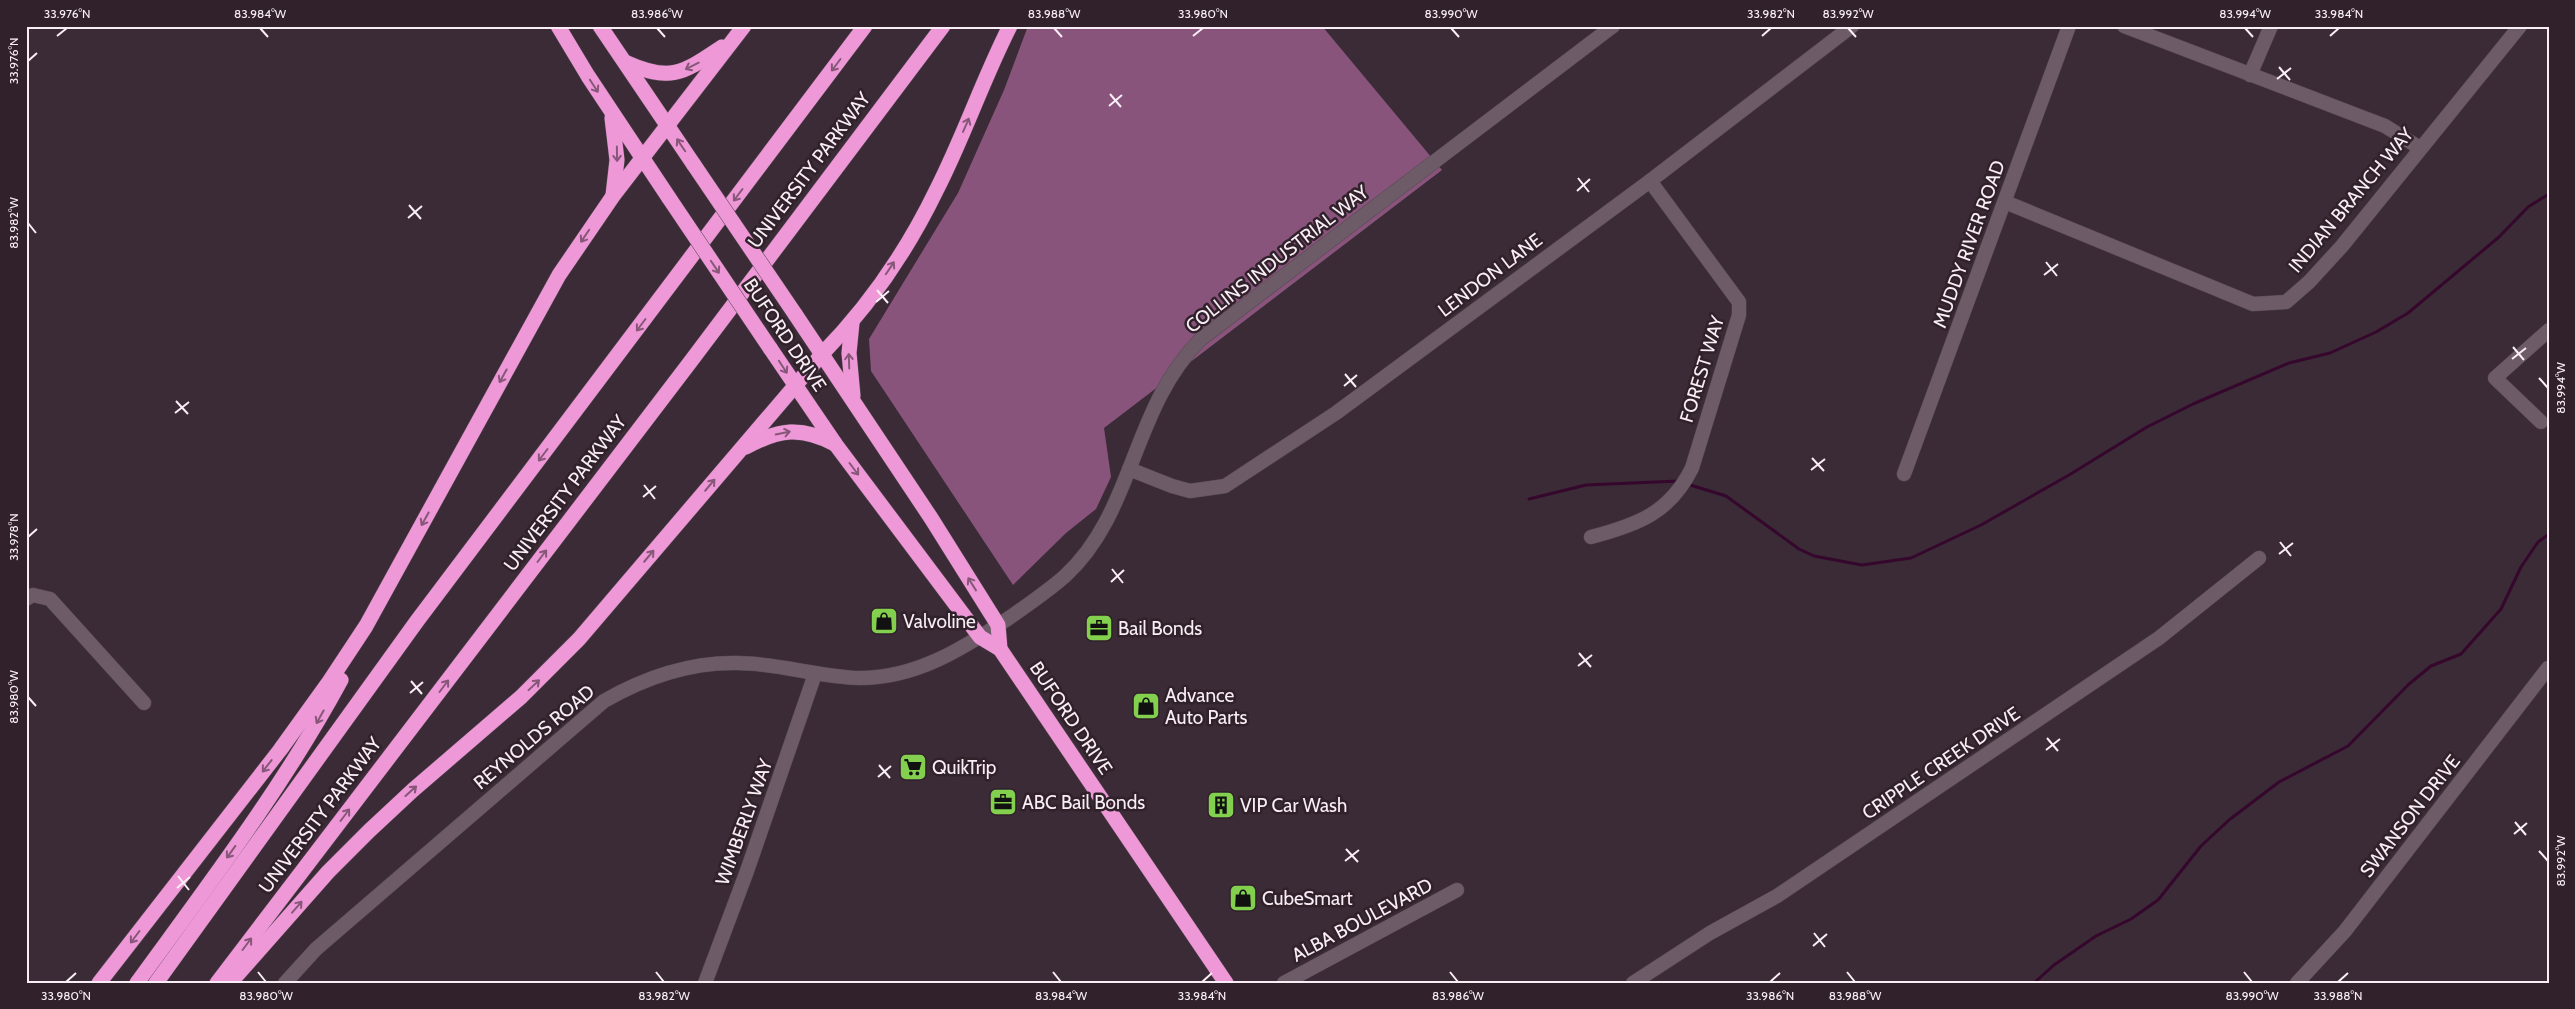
<svg xmlns="http://www.w3.org/2000/svg" width="2575" height="1009" font-family="Cabin,sans-serif">
<style>
.forest{fill:#89547b}
.lines{fill:none;stroke-linecap:round;stroke-linejoin:round}
.stream{stroke:#36072d;stroke-width:3}
.minor-casing{stroke:#554851;stroke-width:15}
.highway-casing{stroke:#554851;stroke-width:16}
.minor{stroke:#6d5b67;stroke-width:14}
.highway{stroke:#ee98d7;stroke-width:15}
.highway-bridge-casing{stroke:#554851;stroke-width:16;stroke-linecap:butt}
.highway-bridge{stroke:#ee98d7;stroke-width:15}
.oneway{stroke:#865778}
.ticks{fill:none;stroke:#f9eef5;stroke-width:2}
.labels{text-anchor:middle;dominant-baseline:central;stroke-width:5;stroke-linejoin:round;paint-order:stroke}
.street-label{font-size:19px;fill:#f9eef5;stroke:#30212b}
.poi-label{font-size:19px;fill:#f9eef5;stroke:#30212b;text-anchor:start}
.neatline{fill:none;stroke:#f9eef5;stroke-width:2}
.ticks-label{font-size:12px;text-anchor:middle;fill:#f9eef5}
</style>
<rect width="100%" height="100%" fill="#3a2b36"/>
<polygon class="forest" points="1028,26 1322,26 1442,170 1104,428 1111,477 1096,509 1066,533 1013,585 871,371 869,339 958,193 1004,90"/>
<g class="lines">
<g class="stream">
<polyline points="1687,484 1726,496 1799,549 1814,556 1862,565 1911,558 1981,525 2069,475 2147,427 2193,404 2289,363 2330,353 2376,332 2408,313 2499,237 2528,207 2549,194"/>
<polyline points="1529,499 1586,485 1679,481"/>
<polyline points="2034,983 2054,965 2096,936 2131,919 2158,900 2201,846 2229,820 2279,782 2348,746 2409,684 2431,666 2461,654 2501,609 2521,567 2538,542 2549,534"/>
</g>
<g class="minor-casing">
<g id="minor">
<polyline points="2124,26 2385,126 2420,148"/>
<polyline points="2250,75 2271,26"/>
<polyline points="2005,202 2253,304 2286,302 2309,282 2342,246 2520,26"/>
<polyline points="2541,422 2495,378 2549,330"/>
<polyline points="1129,469 1172,486 1190,491 1225,486 1336,413 1650,181 1852,26"/>
<polyline points="1904,474 2069,26"/>
<path d="M1591,537C1637,525 1670,513 1692,468L1739,315V302L1650,181"/>
<polyline points="26,599 33,595 50,599 144,703"/>
<path d="M285,983L316,949L604,701C644,678 691,662 737,663C778,663 819,677 860,678C916,678 962,649 1006,620C1026,606 1047,592 1065,576C1135,512 1131,408 1201,339L1613,26"/>
<polyline points="705,983 747,871 815,674"/>
<polyline points="1284,983 1457,890"/>
<polyline points="1633,983 1710,933 1777,896 2159,638 2259,558"/>
<polyline points="2297,983 2345,931 2548,668"/>
</g>
</g>
<g class="highway-casing">
<g id="highway">
<polyline points="558,26 588,76 669,198"/>
<polyline points="600,26 694,165"/>
<path d="M625,62C671,83 683,73 722,47"/>
<polyline points="612,118 617,160 613,195"/>
<polyline points="795,314 931,518 998,625 1000,649"/>
<polyline points="852,323 849,353 853,396"/>
<polyline points="770,348 836,445 980,637 1000,649 1226,983"/>
<path d="M746,447C779,429 801,426 835,444"/>
<polyline points="99,983 280,750 329,682 366,626 559,275 613,196 744,26"/>
<path d="M137,983C209,884 283,787 341,680"/>
<polyline points="156,983 417,621 865,26"/>
<polyline points="217,983 691,361 943,26"/>
<path d="M230,983L328,872L369,831L413,790L521,697L579,639L823,353C869,306 908,249 937,189C964,136 983,79 1010,26"/>
</g>
</g>
<use href="#minor" class="minor"/>
<use href="#highway" class="highway"/>
<g class="highway-bridge-casing">
<g id="highway-bridge">
<polyline points="694,165 795,314"/>
<polyline points="669,198 770,348"/>
</g>
</g>
<use href="#highway-bridge" class="highway-bridge"/>
</g>
<defs><path id="oneway-shaft" d="M-6 0H5M1.5-3L5.5 0L1.5 3" fill="none" stroke-width="1.6" stroke-linecap="round" stroke-linejoin="round" transform="scale(1.25)"/></defs>
<g class="oneway">
<use href="#oneway-shaft" transform="translate(836 65) rotate(127)"/>
<use href="#oneway-shaft" transform="translate(692 66) rotate(153)"/>
<use href="#oneway-shaft" transform="translate(594 86) rotate(57)"/>
<use href="#oneway-shaft" transform="translate(966 125) rotate(-66)"/>
<use href="#oneway-shaft" transform="translate(681 145) rotate(-124)"/>
<use href="#oneway-shaft" transform="translate(617 154) rotate(89)"/>
<use href="#oneway-shaft" transform="translate(738 195) rotate(127)"/>
<use href="#oneway-shaft" transform="translate(585 236) rotate(124)"/>
<use href="#oneway-shaft" transform="translate(715 267) rotate(56)"/>
<use href="#oneway-shaft" transform="translate(890 268) rotate(-56)"/>
<use href="#oneway-shaft" transform="translate(641 325) rotate(127)"/>
<use href="#oneway-shaft" transform="translate(849 361) rotate(-92)"/>
<use href="#oneway-shaft" transform="translate(783 367) rotate(57)"/>
<use href="#oneway-shaft" transform="translate(503 376) rotate(119)"/>
<use href="#oneway-shaft" transform="translate(783 433) rotate(-11)"/>
<use href="#oneway-shaft" transform="translate(543 455) rotate(127)"/>
<use href="#oneway-shaft" transform="translate(854 469) rotate(53)"/>
<use href="#oneway-shaft" transform="translate(710 485) rotate(-50)"/>
<use href="#oneway-shaft" transform="translate(425 519) rotate(119)"/>
<use href="#oneway-shaft" transform="translate(542 556) rotate(-53)"/>
<use href="#oneway-shaft" transform="translate(649 556) rotate(-50)"/>
<use href="#oneway-shaft" transform="translate(972 584) rotate(-122)"/>
<use href="#oneway-shaft" transform="translate(534 685) rotate(-43)"/>
<use href="#oneway-shaft" transform="translate(444 686) rotate(-53)"/>
<use href="#oneway-shaft" transform="translate(320 717) rotate(119)"/>
<use href="#oneway-shaft" transform="translate(267 766) rotate(128)"/>
<use href="#oneway-shaft" transform="translate(411 791) rotate(-42)"/>
<use href="#oneway-shaft" transform="translate(345 815) rotate(-53)"/>
<use href="#oneway-shaft" transform="translate(231 852) rotate(126)"/>
<use href="#oneway-shaft" transform="translate(297 907) rotate(-49)"/>
<use href="#oneway-shaft" transform="translate(135 937) rotate(127)"/>
<use href="#oneway-shaft" transform="translate(247 944) rotate(-53)"/>
</g>
<path class="ticks" d="M260,28L268,37M657,28L665,37M1054,28L1062,37M1451,28L1459,37M1848,28L1856,37M2245,28L2253,37M57,36L67,28M1193,36L1203,28M1762,36L1771,28M2330,36L2339,28M28,61L37,53M2279,67L2290,80M2277,79L2291,68M1110,94L1121,107M1109,106L1122,95M1578,178L1589,192M1577,191L1590,179M409,205L421,219M408,218L422,206M28,223L36,233M2046,262L2057,276M2044,275L2058,264M877,290L888,303M876,302L889,291M2513,347L2524,360M2512,359L2526,348M1345,374L1356,387M2539,378L2548,388M1344,386L1357,375M176,401L188,414M175,413L189,402M1812,458L1824,471M1811,470L1825,459M644,485L655,499M643,497L656,486M28,537L37,529M2280,542L2291,556M2279,554L2293,543M1112,569L1123,583M1111,582L1124,570M1579,653L1591,667M1578,666L1592,655M411,681L422,694M410,693L423,682M28,697L36,706M2047,738L2058,751M2046,750L2060,739M879,765L890,778M878,777L891,766M2515,822L2526,835M2514,834L2527,823M1346,849L1358,862M2539,851L2548,861M1345,861L1359,850M178,876L189,890M177,888L190,877M1814,933L1825,947M1813,946L1827,934M258,972L266,982M656,972L664,982M1053,972L1061,982M1450,972L1458,982M1847,972L1855,982M2244,972L2252,982M66,982L76,973M1202,982L1212,973M1770,982L1780,973M2338,982L2348,973"/>
<defs>
<g id="shop-square" transform="scale(1.4375)"><rect x="-9" y="-9" width="18" height="18" rx="4" fill="#83d04e" stroke="#30212b"/><path d="M-5-2.5h2.3a2.7 3.5 0 0 1 5.4 0H5L5.5 6h-11ZM-1.5-2.5h3a1.5 2.3 0 0 0-3 0Z" fill="#111"/></g>
<g id="office-square" transform="scale(1.4375)"><rect x="-9" y="-9" width="18" height="18" rx="4" fill="#83d04e" stroke="#30212b"/><path d="M-6-3h4V-5.5h4V-3h4V5H-6ZM-1-4.5V-3h2v-1.5ZM-6 0V1H6V0Z" fill="#111"/></g>
<g id="supermarket-square" transform="scale(1.4375)"><rect x="-9" y="-9" width="18" height="18" rx="4" fill="#83d04e" stroke="#30212b"/><path d="M-6-5.5h2.5l.6 2H6L4.5 2H-2.5L-4.4-4H-6ZM-1.5 3.2a1.3 1.3 0 1 0 .1 0ZM3 3.2a1.3 1.3 0 1 0 .1 0Z" fill="#111"/></g>
<g id="building-square" transform="scale(1.4375)"><rect x="-9" y="-9" width="18" height="18" rx="4" fill="#83d04e" stroke="#30212b"/><path d="M-4-6H4V6H1V3H-1V6H-4ZM-2.5-4.3h1.7v1.8h-1.7ZM.8-4.3h1.7v1.8H.8ZM-2.5-1h1.7V.8h-1.7ZM.8-1h1.7V.8H.8Z" fill="#111"/></g>
</defs>
<g fill-rule="evenodd">
<use href="#shop-square" x="884" y="621"/>
<use href="#office-square" x="1099" y="628"/>
<use href="#shop-square" x="1146" y="706"/>
<use href="#supermarket-square" x="913" y="767"/>
<use href="#office-square" x="1003" y="802"/>
<use href="#building-square" x="1221" y="805"/>
<use href="#shop-square" x="1243" y="898"/>
</g>
<g class="labels">
<g class="street-label">
<text transform="translate(809 170) rotate(-53)">UNIVERSITY PARKWAY</text>
<text transform="translate(2351 200) rotate(-50)">INDIAN BRANCH WAY</text>
<text transform="translate(1969 244) rotate(-70)">MUDDY RIVER ROAD</text>
<text transform="translate(1277 259) rotate(-38)">COLLINS INDUSTRIAL WAY</text>
<text transform="translate(1490 275) rotate(-37)">LENDON LANE</text>
<text transform="translate(785 335) rotate(56)">BUFORD DRIVE</text>
<text transform="translate(1702 369) rotate(-73)">FOREST WAY</text>
<text transform="translate(565 493) rotate(-53)">UNIVERSITY PARKWAY</text>
<text transform="translate(1071 718) rotate(56)">BUFORD DRIVE</text>
<text transform="translate(534 737) rotate(-40)">REYNOLDS ROAD</text>
<text transform="translate(1941 763) rotate(-34)">CRIPPLE CREEK DRIVE</text>
<text transform="translate(320 815) rotate(-53)">UNIVERSITY PARKWAY</text>
<text transform="translate(2410 816) rotate(-52)">SWANSON DRIVE</text>
<text transform="translate(744 822) rotate(-70)">WIMBERLY WAY</text>
<text transform="translate(1362 920) rotate(-28)">ALBA BOULEVARD</text>
</g>
<g class="poi-label">
<text x="903" y="621">Valvoline</text>
<text x="1118" y="628">Bail Bonds</text>
<text x="1165" y="695">Advance<tspan x="1165" dy="22">Auto Parts</tspan></text>
<text x="932" y="767">QuikTrip</text>
<text x="1022" y="802">ABC Bail Bonds</text>
<text x="1240" y="805">VIP Car Wash</text>
<text x="1262" y="898">CubeSmart</text>
</g>
</g>
<rect width="2575" height="1009" fill="none" stroke="#30212b" stroke-width="55"/>
<rect x="28" y="28" width="2520" height="954" class="neatline"/>
<g class="ticks-label">
<text x="67" y="18">33.976°N</text>
<text x="260" y="18">83.984°W</text>
<text x="657" y="18">83.986°W</text>
<text x="1054" y="18">83.988°W</text>
<text x="1203" y="18">33.980°N</text>
<text x="1451" y="18">83.990°W</text>
<text x="1771" y="18">33.982°N</text>
<text x="1848" y="18">83.992°W</text>
<text x="2245" y="18">83.994°W</text>
<text x="2339" y="18">33.984°N</text>
<text transform="translate(14 61) rotate(-90)" y="4">33.976°N</text>
<text transform="translate(14 223) rotate(-90)" y="4">83.982°W</text>
<text transform="translate(2561 388) rotate(-90)" y="4">83.994°W</text>
<text transform="translate(14 537) rotate(-90)" y="4">33.978°N</text>
<text transform="translate(14 697) rotate(-90)" y="4">83.980°W</text>
<text transform="translate(2561 861) rotate(-90)" y="4">83.992°W</text>
<text x="66" y="1000">33.980°N</text>
<text x="266" y="1000">83.980°W</text>
<text x="664" y="1000">83.982°W</text>
<text x="1061" y="1000">83.984°W</text>
<text x="1202" y="1000">33.984°N</text>
<text x="1458" y="1000">83.986°W</text>
<text x="1770" y="1000">33.986°N</text>
<text x="1855" y="1000">83.988°W</text>
<text x="2252" y="1000">83.990°W</text>
<text x="2338" y="1000">33.988°N</text>
</g>
</svg>
